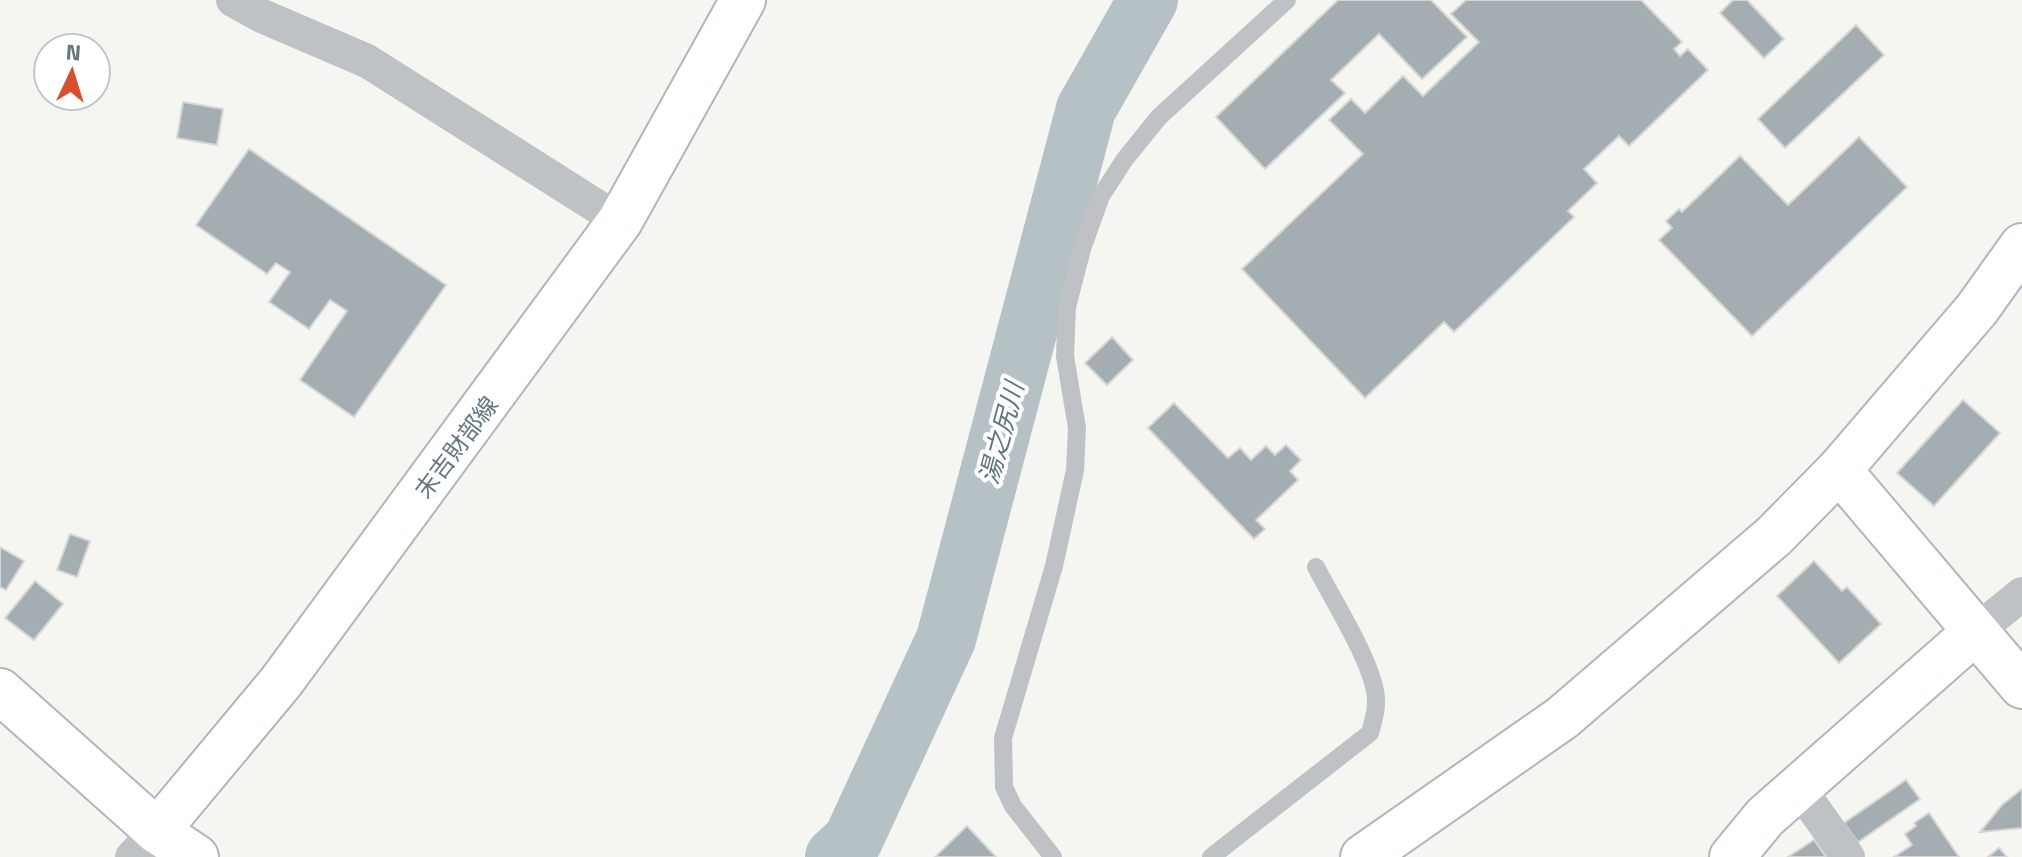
<svg xmlns="http://www.w3.org/2000/svg" width="2022" height="857" font-family="'Titillium Web','Noto Sans JP',sans-serif">
<style>
.lines{fill:none;stroke-linecap:round;stroke-linejoin:round}
.river{stroke:#b5c1c5;stroke-width:60}
.building{fill:#a4adb2;stroke:#d6d6d4;stroke-width:2}
.secondary-casing{stroke:#b0b6ba;stroke-width:48}
.lane{stroke:#bec2c5;stroke-width:18}
.street{stroke:#bec2c5;stroke-width:34}
.secondary{stroke:#fff;stroke-width:44}
.labels{text-anchor:middle;dominant-baseline:central;stroke-width:8;stroke-linejoin:round;paint-order:stroke}
.street-label{font-size:24px;fill:#657681;stroke:#fff}
.water-label{font-size:26px;font-style:italic;fill:#61777e;stroke:#fff}
</style>
<rect width="100%" height="100%" fill="#f5f5f1"/>
<g class="lines">
<polyline class="river" points="835,857 853,840 946,639 1086,109 1148,0"/>
</g>
<g class="building">
<polygon points="1338,0 1431,0 1467,37 1422,79 1379,34 1331,80 1345,93 1265,169 1216,117"/>
<polygon points="1466,0 1641,0 1682,42 1674,49 1680,56 1688,49 1708,70 1629,146 1619,136 1584,169 1597,183 1568,211 1574,217 1454,332 1444,322 1365,398 1242,269 1363,154 1329,120 1351,99 1365,113 1403,76 1423,96 1479,42 1451,14"/>
<polygon points="1733,0 1747,0 1784,39 1764,58 1720,13"/>
<polygon points="1856,25 1884,55 1785,148 1758,119"/>
<polygon points="183,102 223,109 217,145 177,138"/>
<polygon points="1859,137 1907,187 1752,336 1659,240 1672,228 1666,221 1679,209 1682,212 1740,156 1788,205"/>
<polygon points="249,149 446,285 354,417 300,380 347,311 330,300 309,329 269,302 290,272 276,263 267,274 196,225"/>
<polygon points="1112,337 1133,360 1107,385 1085,363"/>
<polygon points="1963,400 2000,433 1934,506 1897,473"/>
<polygon points="1174,403 1228,458 1240,448 1251,460 1266,446 1275,455 1286,445 1301,460 1290,471 1298,480 1256,520 1265,529 1254,539 1148,428"/>
<polygon points="70,534 90,541 77,577 57,570"/>
<polygon points="0,547 24,561 6,590 0,587"/>
<polygon points="1814,561 1842,591 1847,587 1881,624 1839,663 1777,596"/>
<polygon points="35,581 63,604 34,640 5,618"/>
<polygon points="1906,780 1920,799 1858,842 1844,823"/>
<polygon points="2022,789 2022,828 1980,832 2002,805"/>
<polygon points="1929,813 1959,857 1894,857 1912,845 1905,834 1916,826 1914,823"/>
<polygon points="967,826 996,857 935,857"/>
<polygon points="1814,840 1826,857 1788,857"/>
<polygon points="1999,848 2007,857 1988,857"/>
</g>
<g class="lines">
<g class="secondary-casing">
<g id="secondary">
<polyline points="1839,470 2022,686"/>
<polyline points="0,691 157,831 196,857"/>
<polyline points="157,831 281,682 620,221 743,0"/>
<polyline points="1363,857 1562,718 1774,536 1839,470 1977,309 2022,246"/>
<polyline points="1732,857 1765,817 1974,633"/>
</g>
</g>
<g class="lane">
<polyline points="1053,857 1013,806 1004,787 1003,738 1054,566 1075,470 1077,428 1065,356 1067,307 1082,249 1101,196 1125,159 1159,117 1287,0"/>
<path d="M1211,857L1370,733C1374,719 1378,705 1375,691C1369,657 1333,600 1316,567"/>
</g>
<g class="street">
<polyline points="233,0 262,16 367,61 620,221"/>
<polyline points="1974,633 2022,594"/>
<polyline points="1799,788 1848,857"/>
<polyline points="132,857 157,831"/>
</g>
<use href="#secondary" class="secondary"/>
</g>
<g class="labels">
<g class="street-label">
<text transform="translate(456 447) rotate(-53)">末吉財部線</text>
</g>
<g class="water-label">
<text transform="translate(1001 433) rotate(-75)">湯之尻川</text>
</g>
</g>
<g transform="translate(72 72) rotate(4)"><circle r="38" fill="#ffffff" stroke="#c1c8cd" stroke-width="2"/>
<path d="M0-6L14 30L0 20L-14 30Z" fill="#da4e2d"/>
<text y="-12" font-size="22" font-weight="bold" text-anchor="middle" fill="#657681">N</text>
</g>
</svg>
